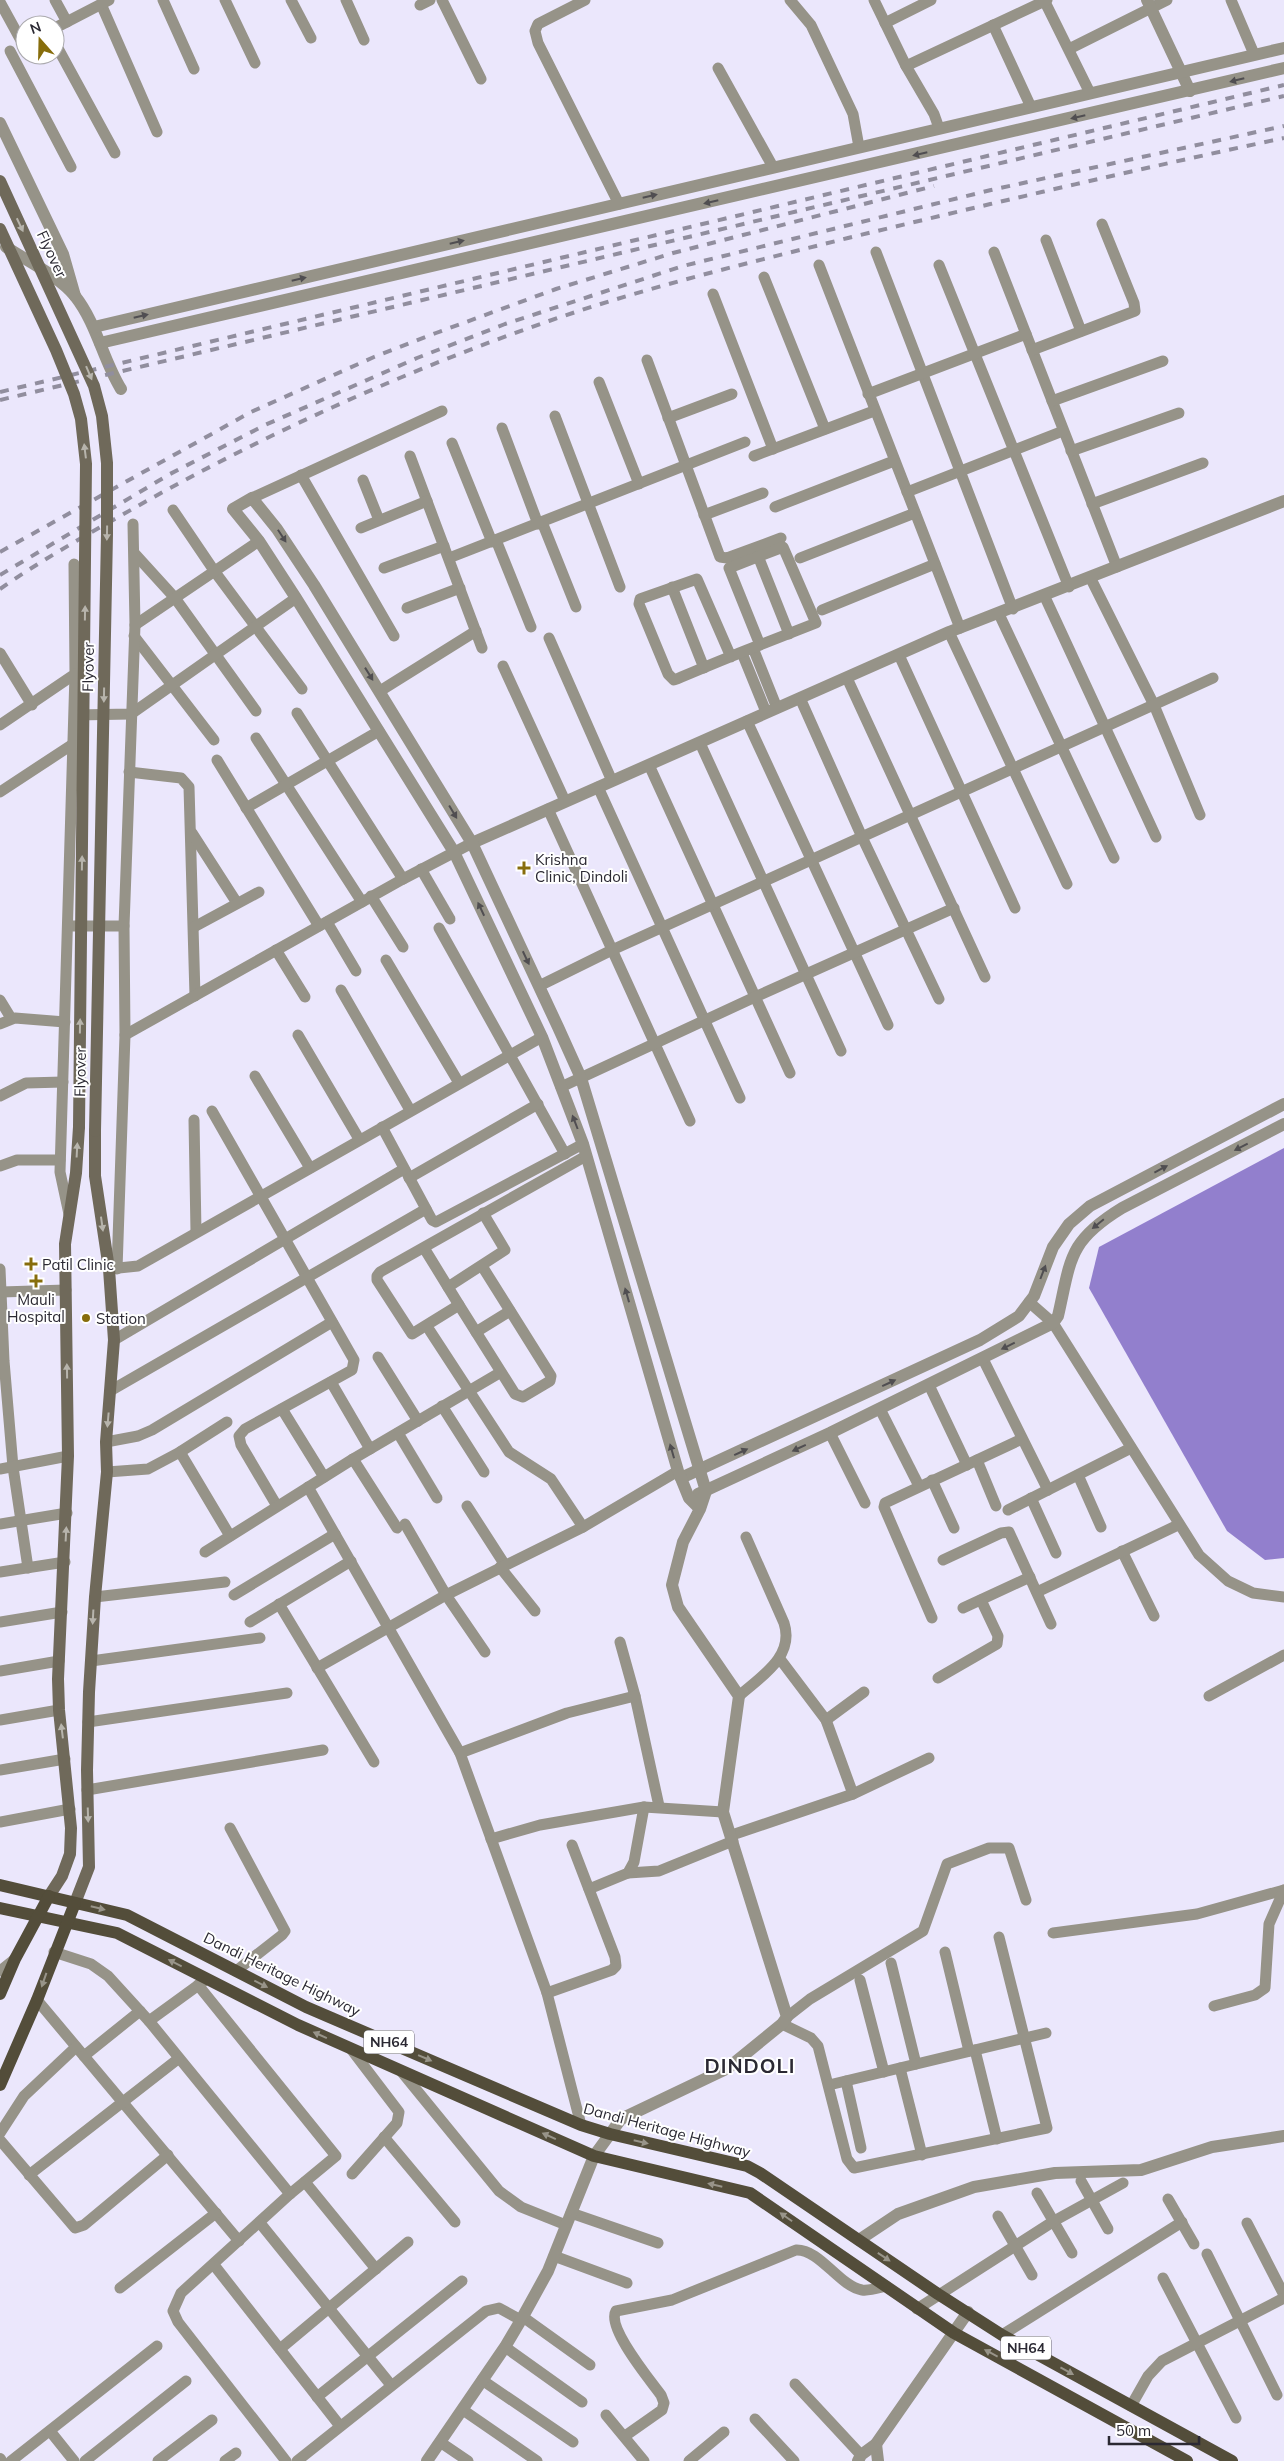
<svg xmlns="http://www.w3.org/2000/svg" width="1284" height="2461" font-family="Mulish,sans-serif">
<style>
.water{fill:#927fcd}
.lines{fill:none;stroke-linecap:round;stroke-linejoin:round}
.minor{stroke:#969388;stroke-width:11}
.tertiary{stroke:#969388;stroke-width:12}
.secondary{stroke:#6f695a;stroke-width:12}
.primary{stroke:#534d3a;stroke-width:12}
.rail{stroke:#918e9e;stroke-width:4;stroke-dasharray:9 9;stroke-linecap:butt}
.secondary-bridge{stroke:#6f695a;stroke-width:12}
.oneway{fill:#504e51}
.oneway2{fill:#b7b4ac}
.oneway3{fill:#989489}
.poi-dot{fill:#876d0c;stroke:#fff;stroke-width:2}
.labels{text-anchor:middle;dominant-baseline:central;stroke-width:4;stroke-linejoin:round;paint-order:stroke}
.shield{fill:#fff;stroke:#6b6970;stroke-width:1}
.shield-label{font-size:14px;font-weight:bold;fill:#2b2933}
.street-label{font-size:15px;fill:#2b2933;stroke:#fff}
.poi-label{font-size:15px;fill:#2b2933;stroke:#fff;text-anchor:start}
.district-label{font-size:20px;font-weight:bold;letter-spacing:1px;fill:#2b2933;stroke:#fff}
</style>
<rect width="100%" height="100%" fill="#ebe7fc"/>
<polygon class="water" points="1284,1148 1284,1558 1265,1560 1227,1531 1089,1288 1099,1247"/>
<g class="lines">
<g class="minor">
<polyline points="55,0 67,22"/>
<polyline points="163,0 194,69"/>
<polyline points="225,0 255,63"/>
<polyline points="291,0 311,38"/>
<polyline points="346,0 364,40"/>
<polyline points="442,0 481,79"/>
<polyline points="585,0 538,24 535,31 538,43 619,204"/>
<polyline points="790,0 811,25 853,114 859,147"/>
<polyline points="874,0 906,66 934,114 939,128"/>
<polyline points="1044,0 1090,93"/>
<polyline points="1231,0 1254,54"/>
<polyline points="0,2 23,44"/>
<polyline points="101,4 157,132"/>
<polyline points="420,5 430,0"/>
<polyline points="885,23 931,0"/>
<polyline points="993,25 1031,107"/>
<polyline points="55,28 109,0"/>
<polyline points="55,43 115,153"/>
<polyline points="1069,49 1167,0"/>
<polyline points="10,51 71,167"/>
<polyline points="906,66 1047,0"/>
<polyline points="718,68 773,167"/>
<polyline points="1046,240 1081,331"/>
<polyline points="876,252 1013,609"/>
<polyline points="994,252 1117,567"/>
<polyline points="819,265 960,628"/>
<polyline points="939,265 1069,587"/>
<polyline points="764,277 825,429"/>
<polyline points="713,294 773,449"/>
<polyline points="1032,350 1135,311 1134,303 1102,224"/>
<polyline points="647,360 720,557 727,558 781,538"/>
<polyline points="599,382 639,484"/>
<polyline points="868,394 1026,334"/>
<polyline points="1052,401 1163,361"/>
<polyline points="555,416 620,587"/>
<polyline points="668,418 732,394"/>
<polyline points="502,428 538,524"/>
<polyline points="452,443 492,542"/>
<polyline points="1071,451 1179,413"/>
<polyline points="410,456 482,648"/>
<polyline points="754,456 874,411"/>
<polyline points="301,475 394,636"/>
<polyline points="363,480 379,520"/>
<polyline points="907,492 1063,431"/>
<polyline points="252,498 442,411"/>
<polyline points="1092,504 1203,463"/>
<polyline points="775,507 894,461"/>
<polyline points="173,510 215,572 302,689"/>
<polyline points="704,515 763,493"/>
<polyline points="542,522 576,607"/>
<polyline points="361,528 427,501"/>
<polyline points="496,540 531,627"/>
<polyline points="135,554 175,598 256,711"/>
<polyline points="758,556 789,634"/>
<polyline points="449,558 745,442"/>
<polyline points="800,558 915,513"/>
<polyline points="384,568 444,546"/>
<polyline points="1090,577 1154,705 1200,815"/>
<polyline points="672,587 704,668"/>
<polyline points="1044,595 1156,837"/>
<polyline points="407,608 460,588"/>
<polyline points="822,610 935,564"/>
<polyline points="999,614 1114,858"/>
<polyline points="135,625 259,541"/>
<polyline points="949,632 1067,884"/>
<polyline points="134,636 214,740"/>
<polyline points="549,638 612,781"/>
<polyline points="753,648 777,708"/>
<polyline points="0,653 32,705"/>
<polyline points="742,653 766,712"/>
<polyline points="899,655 1015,908"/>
<path d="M731,657L697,579L640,599L639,604L668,674L674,680C703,668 731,656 760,645L816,623L783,547L729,568L760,645"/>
<polyline points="503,666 565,801"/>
<polyline points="847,678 985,977"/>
<polyline points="380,691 476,631"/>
<polyline points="800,698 862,837 939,999"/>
<polyline points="297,713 403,879"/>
<polyline points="75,715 131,714 296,598"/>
<polyline points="747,721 888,1025"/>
<polyline points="0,725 75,674 74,564"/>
<polyline points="256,738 362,902"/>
<polyline points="700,743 841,1051"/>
<polyline points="217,760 319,926"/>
<polyline points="649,765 790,1073"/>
<polyline points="129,772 181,778 189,787 195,996"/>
<polyline points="598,787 740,1098"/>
<polyline points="0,792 73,744"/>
<polyline points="246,808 379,731"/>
<polyline points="548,809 690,1121"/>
<polyline points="192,833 237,903"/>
<polyline points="421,869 450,919"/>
<polyline points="371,896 403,947"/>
<polyline points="327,922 356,971"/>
<polyline points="73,926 124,926"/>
<polyline points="194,927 259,892"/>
<polyline points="439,928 565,1154"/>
<polyline points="276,950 305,997"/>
<polyline points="386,960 459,1083"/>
<polyline points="539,986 612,950 1213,678"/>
<polyline points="341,990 410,1110"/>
<polyline points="0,1000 11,1018"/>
<polyline points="0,1024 15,1018 65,1022"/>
<polyline points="125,1035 403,879 472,843"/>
<polyline points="298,1035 359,1139"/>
<polyline points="255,1076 310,1168"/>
<polyline points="561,1087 755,997 954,908"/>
<polyline points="0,1096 26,1083 63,1082"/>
<polyline points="212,1111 354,1360 352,1370 245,1429 239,1436 241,1445 277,1506"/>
<polyline points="194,1120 196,1232"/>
<polyline points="382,1127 432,1220 436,1222 583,1144"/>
<polyline points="0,1166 17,1160 60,1160"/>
<polyline points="409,1178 538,1104"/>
<polyline points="69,1214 60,1172 75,674"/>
<polyline points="424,1248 459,1305"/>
<polyline points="482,1266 551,1376 550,1381 523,1397 515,1394 459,1305 412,1334 377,1280 377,1276 380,1272 586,1156"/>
<polyline points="0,1269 4,1361 13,1467 28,1568"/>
<polyline points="109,1269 138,1266 542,1037"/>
<polyline points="117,1269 125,1035 124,926 135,625 133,524"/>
<polyline points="448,1287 505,1250 483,1213"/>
<polyline points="1,1292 66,1290"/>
<polyline points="1029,1302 1053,1323 1199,1555 1228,1581 1253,1593 1284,1597"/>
<polyline points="430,1331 509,1452 551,1479 583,1527"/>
<polyline points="476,1332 510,1311"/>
<polyline points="114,1340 404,1169"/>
<polyline points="378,1357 418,1421"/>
<polyline points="983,1359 1048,1490"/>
<polyline points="331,1382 370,1449"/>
<polyline points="929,1385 967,1465"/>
<polyline points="110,1391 426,1209"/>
<polyline points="442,1406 484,1472"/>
<polyline points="282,1409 324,1477"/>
<polyline points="880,1409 919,1486"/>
<polyline points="398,1433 437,1498"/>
<polyline points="830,1433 865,1503"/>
<polyline points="106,1442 138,1436 152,1430 332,1322"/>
<polyline points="180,1452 230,1536"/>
<polyline points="353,1459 397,1528"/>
<polyline points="977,1460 996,1506"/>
<polyline points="0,1469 68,1456"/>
<polyline points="107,1472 148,1469 180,1452 227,1422"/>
<polyline points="1078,1475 1101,1527"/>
<polyline points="932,1480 954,1528"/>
<polyline points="308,1487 460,1753 547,1993 581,2125"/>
<polyline points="1031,1498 1056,1553"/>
<polyline points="467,1506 505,1565"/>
<polyline points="1008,1510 1131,1448"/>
<polyline points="0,1524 67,1513"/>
<polyline points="405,1524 446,1595 485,1652"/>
<polyline points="1122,1551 1154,1616"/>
<polyline points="205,1552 353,1459 496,1375"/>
<polyline points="943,1560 1001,1533 1009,1532 1051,1624"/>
<polyline points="500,1567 535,1611"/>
<polyline points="0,1572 65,1562"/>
<polyline points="1037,1592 1178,1525"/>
<polyline points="234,1595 335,1534"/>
<polyline points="95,1597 225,1582"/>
<polyline points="279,1604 374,1762"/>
<polyline points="963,1608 1030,1577"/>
<polyline points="932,1618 884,1507 885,1503 1022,1439"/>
<polyline points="0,1622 62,1612"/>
<polyline points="250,1622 351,1561"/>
<polyline points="620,1642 635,1696 659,1806"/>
<polyline points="780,1659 826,1720 853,1794"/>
<polyline points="91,1661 260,1638"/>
<polyline points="317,1668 446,1595 583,1527 678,1471"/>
<polyline points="0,1671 59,1661"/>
<polyline points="938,1678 997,1644 998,1636 981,1600"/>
<path d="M739,1696C760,1677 795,1657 784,1623L746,1537"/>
<polyline points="1209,1696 1284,1655"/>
<polyline points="0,1720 59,1710"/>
<polyline points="826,1720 864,1692"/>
<polyline points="88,1722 287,1693"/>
<polyline points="460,1753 567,1713 635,1696"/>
<polyline points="0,1770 65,1759"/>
<polyline points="87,1790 323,1750"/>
<polyline points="0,1822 70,1809"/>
<polyline points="230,1828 285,1931 282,1935 236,1971"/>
<polyline points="732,1835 853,1794 929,1758"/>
<polyline points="491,1839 540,1825 644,1807 723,1812"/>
<polyline points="628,1873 659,1871 733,1841"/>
<polyline points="589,1889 628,1873 634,1862 644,1807"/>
<polyline points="1053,1933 1197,1914 1284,1890"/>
<polyline points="54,1952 91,1964 108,1976 149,2021 290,2194"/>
<polyline points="945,1952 969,2051"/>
<polyline points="891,1963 916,2064"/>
<polyline points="0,1971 15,1959"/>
<polyline points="860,1980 884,2072"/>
<polyline points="198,1985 336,2156 290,2194 181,2293 173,2311 178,2322 286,2461"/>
<polyline points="547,1993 612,1970 616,1966 615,1957 572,1845"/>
<polyline points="37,2000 239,2241"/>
<polyline points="1214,2006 1255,1995 1265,1988 1269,1924 1284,1890"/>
<polyline points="787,2017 810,1999 923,1931 947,1864 989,1848 1009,1848 1026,1900"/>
<polyline points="149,2021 204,1981"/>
<polyline points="782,2024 811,2038 818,2046 847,2159 854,2168 1047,2128 999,1937"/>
<polyline points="351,2049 399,2112 397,2123 352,2174"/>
<polyline points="975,2050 997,2139"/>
<polyline points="84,2056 140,2011"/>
<polyline points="900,2068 922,2155"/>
<polyline points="401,2071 499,2191 521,2207 566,2225"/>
<polyline points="846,2081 861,2148"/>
<polyline points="829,2085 1046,2033"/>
<polyline points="0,2133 24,2096 76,2047"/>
<polyline points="384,2137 455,2222"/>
<polyline points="0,2140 75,2228 84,2225 168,2155"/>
<polyline points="29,2175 178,2059"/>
<polyline points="1081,2181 1108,2229"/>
<polyline points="305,2182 376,2269"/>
<polyline points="1037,2193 1072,2253"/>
<polyline points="1168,2199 1194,2244"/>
<polyline points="571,2213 658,2243"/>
<polyline points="998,2216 1032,2275"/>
<polyline points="260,2223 391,2385"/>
<polyline points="1247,2223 1284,2295"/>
<polyline points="1207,2254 1277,2395"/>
<polyline points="554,2256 627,2283"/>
<polyline points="214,2265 340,2426"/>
<polyline points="1163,2278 1236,2418"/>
<polyline points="120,2288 216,2213"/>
<polyline points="917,2309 1054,2221 1123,2183"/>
<polyline points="523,2317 590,2365"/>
<polyline points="1002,2335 1182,2222"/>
<polyline points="505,2347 582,2402"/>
<polyline points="280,2349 408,2242"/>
<polyline points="482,2380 573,2442"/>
<polyline points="795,2384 861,2455"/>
<polyline points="317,2397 462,2281"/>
<polyline points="1131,2406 1148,2376 1162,2361 1284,2298"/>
<polyline points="463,2410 537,2461"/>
<polyline points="606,2415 644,2461"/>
<polyline points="755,2419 794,2461"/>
<polyline points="50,2431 74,2461"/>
<path d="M625,2436L662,2410L664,2403L661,2395C650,2380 606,2327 616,2311L672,2300L796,2250C820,2249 839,2286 862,2290C870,2291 878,2288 886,2286"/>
<polyline points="440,2442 468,2461"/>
<polyline points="11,2461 157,2346"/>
<polyline points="85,2461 186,2381"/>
<polyline points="158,2461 212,2420"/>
<polyline points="225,2461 236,2453"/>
<polyline points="297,2461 486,2311 499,2308 521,2320"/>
<polyline points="689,2461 724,2432"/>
</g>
<g class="tertiary">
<polyline points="1147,0 1190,91"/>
<polyline points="0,123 63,254 75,296"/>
<path d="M6,247C26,260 60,277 75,296C97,324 103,360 121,389"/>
<polyline points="94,327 1284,48"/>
<polyline points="100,343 1284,68"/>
<polyline points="472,843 949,632 1284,501"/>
<polyline points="681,1478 980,1340 1019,1316 1034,1296 1053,1247 1069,1224 1090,1206 1284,1104"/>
<path d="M698,1494L830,1433L1053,1323L1058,1316C1071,1259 1068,1241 1122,1208L1284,1124"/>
<polyline points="859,2240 898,2214 974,2187 1055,2173 1141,2170 1212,2147 1284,2136"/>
<polyline points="876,2444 878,2461"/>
<polyline points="0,2459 1,2461"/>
<polyline points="427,2461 505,2347 521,2320 548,2271 594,2156 621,2119 728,2068 782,2024 787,2017 723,1812 739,1696 678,1607 672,1585 683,1542 700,1509 706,1491 581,1078 558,1027 472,843 314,585 277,529 252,498 233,509 259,541 296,598 454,852 542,1037 583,1144 678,1471 689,1498 700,1509"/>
<polyline points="858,2461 861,2455 876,2444 968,2312"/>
</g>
<g class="secondary">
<polyline points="49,1896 62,1876 70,1854 71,1828 59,1710 58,1679 68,1456 65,1244 76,1173 79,1127"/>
<polyline points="75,1903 89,1867 87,1770 89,1692 95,1597 107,1472 106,1442 114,1340 109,1269 95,1176 95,1131"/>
</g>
<g class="primary">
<polyline points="0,1885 127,1915 306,2007 581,2125 610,2134 747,2166 760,2173 938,2294 1002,2335 1232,2461"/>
<polyline points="0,1908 117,1933 298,2025 594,2156 750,2193 954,2333 1187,2461"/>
<polyline points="0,1994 15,1959 49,1896"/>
<polyline points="0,2085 37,2000 75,1903"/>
</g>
<g class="rail">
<polyline points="0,392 1284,85"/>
<polyline points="0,400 1284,96"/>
<polyline points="0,552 251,412 374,357 436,333 556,289 673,253 934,186"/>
<polyline points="0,575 170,474 265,425 417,358 505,324 683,266 991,190 1284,126"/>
<path d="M0,589C43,559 90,533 136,507C267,433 407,370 549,321C647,287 748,263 848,238C993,203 1138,169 1284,138"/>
</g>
<g class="secondary-bridge">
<polyline points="0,181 94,386 102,416 107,463 107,534 95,1131"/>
<polyline points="0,229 56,350 74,394 81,419 86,464 79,1127"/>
</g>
</g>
<defs><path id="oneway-solid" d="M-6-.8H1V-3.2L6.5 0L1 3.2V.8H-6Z" transform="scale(1.25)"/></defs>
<g class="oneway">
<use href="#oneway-solid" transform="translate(1237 80) rotate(166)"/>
<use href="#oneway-solid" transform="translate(1078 117) rotate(167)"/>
<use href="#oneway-solid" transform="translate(920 154) rotate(167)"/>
<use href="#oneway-solid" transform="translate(650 196) rotate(-13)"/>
<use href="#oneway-solid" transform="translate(711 202) rotate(167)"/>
<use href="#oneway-solid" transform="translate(457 242) rotate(-13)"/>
<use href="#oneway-solid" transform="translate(299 279) rotate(-13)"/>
<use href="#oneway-solid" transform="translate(141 316) rotate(-13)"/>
<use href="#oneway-solid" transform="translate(282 536) rotate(57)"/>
<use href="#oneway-solid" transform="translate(369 674) rotate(58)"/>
<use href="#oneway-solid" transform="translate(453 812) rotate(59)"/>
<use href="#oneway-solid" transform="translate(481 909) rotate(-115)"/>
<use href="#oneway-solid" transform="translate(526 958) rotate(65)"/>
<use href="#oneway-solid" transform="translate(575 1122) rotate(-111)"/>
<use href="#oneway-solid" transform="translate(1241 1147) rotate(153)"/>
<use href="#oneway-solid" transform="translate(1161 1169) rotate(-28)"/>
<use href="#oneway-solid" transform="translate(1098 1224) rotate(141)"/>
<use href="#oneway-solid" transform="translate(1043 1272) rotate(-69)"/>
<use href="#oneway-solid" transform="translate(627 1295) rotate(-106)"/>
<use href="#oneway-solid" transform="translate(1008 1346) rotate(154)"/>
<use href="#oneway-solid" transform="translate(889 1383) rotate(-25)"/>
<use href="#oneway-solid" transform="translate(799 1448) rotate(155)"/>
<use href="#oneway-solid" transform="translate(672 1451) rotate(-106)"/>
<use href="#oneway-solid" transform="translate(741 1452) rotate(-25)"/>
</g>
<g class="oneway2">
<use href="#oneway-solid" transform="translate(20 225) rotate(65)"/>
<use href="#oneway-solid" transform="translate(89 373) rotate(67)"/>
<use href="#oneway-solid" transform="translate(85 451) rotate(-97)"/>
<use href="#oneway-solid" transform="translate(107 533) rotate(91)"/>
<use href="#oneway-solid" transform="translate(85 613) rotate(-89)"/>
<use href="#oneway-solid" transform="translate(104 695) rotate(91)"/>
<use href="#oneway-solid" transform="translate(82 863) rotate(-89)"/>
<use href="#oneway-solid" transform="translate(80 1026) rotate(-89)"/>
<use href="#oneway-solid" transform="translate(77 1150) rotate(-87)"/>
<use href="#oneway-solid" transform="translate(102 1224) rotate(82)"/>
<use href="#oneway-solid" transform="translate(67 1371) rotate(-91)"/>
<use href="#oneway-solid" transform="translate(108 1420) rotate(95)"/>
<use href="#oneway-solid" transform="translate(66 1534) rotate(-87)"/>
<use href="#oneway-solid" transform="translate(93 1617) rotate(93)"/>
<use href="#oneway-solid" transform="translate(62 1731) rotate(-97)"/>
<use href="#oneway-solid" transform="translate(88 1815) rotate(88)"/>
</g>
<g class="oneway3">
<use href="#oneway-solid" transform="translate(98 1908) rotate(14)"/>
<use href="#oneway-solid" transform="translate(175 1963) rotate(-153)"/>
<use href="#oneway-solid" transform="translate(44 1980) rotate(109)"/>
<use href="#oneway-solid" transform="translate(261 1984) rotate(27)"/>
<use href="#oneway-solid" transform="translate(320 2035) rotate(-156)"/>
<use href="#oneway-solid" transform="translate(425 2058) rotate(23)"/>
<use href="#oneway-solid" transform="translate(549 2136) rotate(-156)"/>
<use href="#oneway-solid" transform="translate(641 2142) rotate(13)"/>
<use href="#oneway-solid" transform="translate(715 2185) rotate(-167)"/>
<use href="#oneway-solid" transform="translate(786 2217) rotate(-145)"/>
<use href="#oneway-solid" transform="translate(884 2257) rotate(34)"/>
<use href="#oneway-solid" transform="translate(991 2353) rotate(-152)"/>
<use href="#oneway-solid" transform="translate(1067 2371) rotate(29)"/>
</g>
<g class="poi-dot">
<path d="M521.5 860.5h5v5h5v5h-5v5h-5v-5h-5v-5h5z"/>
<path d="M28.5 1256.5h5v5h5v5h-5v5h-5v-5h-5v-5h5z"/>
<path d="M33.5 1273.5h5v5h5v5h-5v5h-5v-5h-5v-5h5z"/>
<circle cx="86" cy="1318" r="5"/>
</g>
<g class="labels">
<g class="shield">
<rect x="364" y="2030.5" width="50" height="23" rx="4"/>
<rect x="1001" y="2336.5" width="50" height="23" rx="4"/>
</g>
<g class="shield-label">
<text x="389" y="2042">NH64</text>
<text x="1026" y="2348">NH64</text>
</g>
<g class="street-label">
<text transform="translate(52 254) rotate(65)">Flyover</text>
<text transform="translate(88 667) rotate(-89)">Flyover</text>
<text transform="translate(80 1072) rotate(-89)">Flyover</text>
<text transform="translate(282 1974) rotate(26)">Dandi Heritage Highway</text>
<text transform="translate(667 2130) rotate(15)">Dandi Heritage Highway</text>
</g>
<g class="poi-label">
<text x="535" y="859">Krishna<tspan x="535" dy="17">Clinic, Dindoli</tspan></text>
<text x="42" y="1264">Patil Clinic</text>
<text x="36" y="1299" text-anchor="middle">Mauli<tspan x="36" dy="17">Hospital</tspan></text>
<text x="96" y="1318">Station</text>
</g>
<g class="district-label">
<text x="750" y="2065">DINDOLI</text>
</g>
</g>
<g transform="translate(40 40) rotate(340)"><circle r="24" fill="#ffffff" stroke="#aaa9ad"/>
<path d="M0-4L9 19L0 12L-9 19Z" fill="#876d0c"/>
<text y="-8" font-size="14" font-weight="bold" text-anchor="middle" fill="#2b2933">N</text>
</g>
<path d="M1109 2436v8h90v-8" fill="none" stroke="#2b2933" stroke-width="2.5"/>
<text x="1116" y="2436" font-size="15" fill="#2b2933" stroke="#ffffff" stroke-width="4" paint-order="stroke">50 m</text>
</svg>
